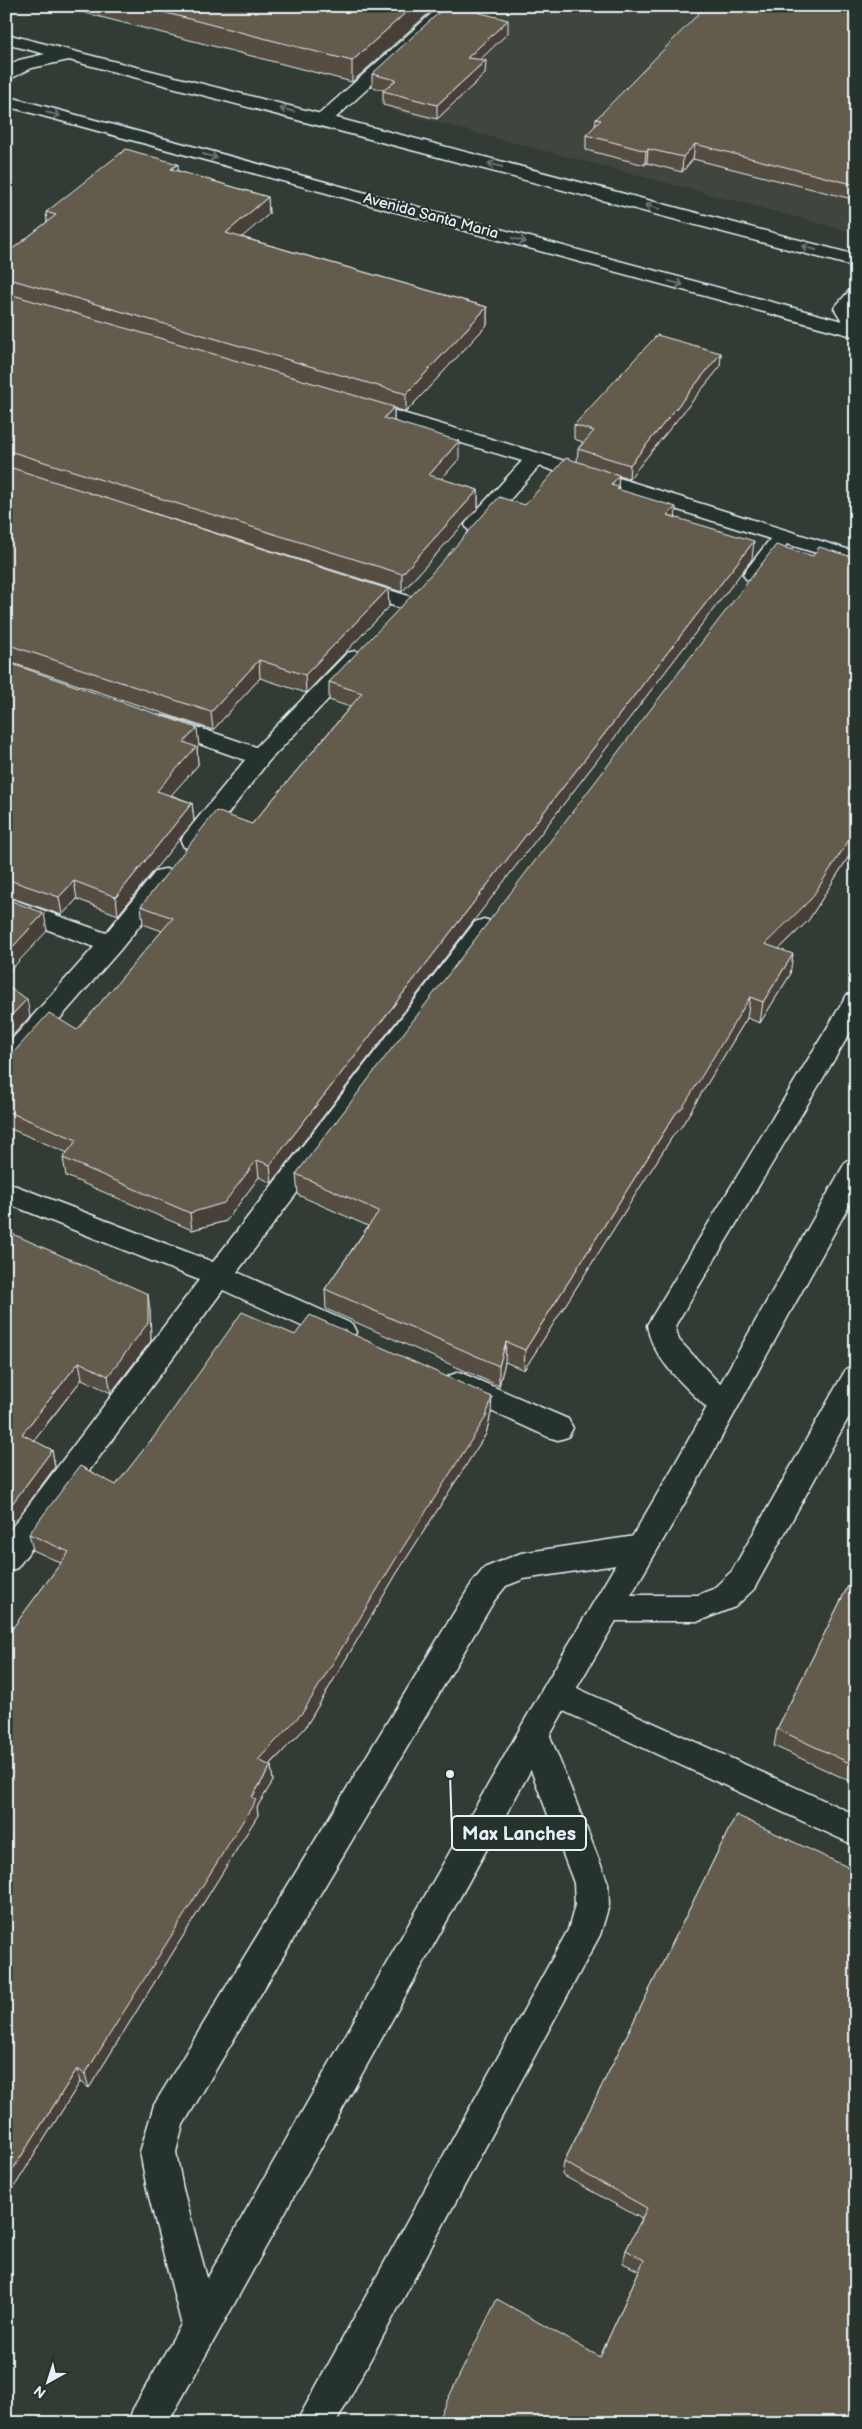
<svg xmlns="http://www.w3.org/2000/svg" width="862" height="2429" font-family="'Balsamiq Sans',sans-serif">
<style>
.built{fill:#41453c}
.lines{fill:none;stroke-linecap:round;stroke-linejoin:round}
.lane-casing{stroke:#e8f1f8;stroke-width:3}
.street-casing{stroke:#e8f1f8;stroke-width:3}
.secondary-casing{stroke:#e8f1f8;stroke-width:3}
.lane{fill:#26332d;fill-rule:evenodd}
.street{fill:#26332d;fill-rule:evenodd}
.secondary{fill:#26332d;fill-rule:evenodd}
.wall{fill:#564e43;stroke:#e8f1f8}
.shaded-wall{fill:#464037;stroke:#e8f1f8}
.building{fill:#645b4e;stroke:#e8f1f8}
.oneway{stroke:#6a7674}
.labels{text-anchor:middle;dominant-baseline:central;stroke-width:4.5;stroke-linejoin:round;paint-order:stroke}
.far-street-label{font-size:15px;fill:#e8f1f8;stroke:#26332d}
.leader{fill:none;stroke:#e8f1f8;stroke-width:2}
.callout-dot{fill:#e8f1f8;stroke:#26332d;stroke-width:2}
.callout{fill:#26332d;stroke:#e8f1f8;stroke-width:2}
.callout-label{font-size:19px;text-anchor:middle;font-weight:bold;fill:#e8f1f8}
</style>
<rect width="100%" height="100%" fill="#323b34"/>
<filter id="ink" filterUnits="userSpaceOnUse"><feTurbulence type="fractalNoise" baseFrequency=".02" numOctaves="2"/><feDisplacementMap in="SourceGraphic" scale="10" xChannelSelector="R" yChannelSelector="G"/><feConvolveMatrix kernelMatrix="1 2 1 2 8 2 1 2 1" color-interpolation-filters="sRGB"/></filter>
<g filter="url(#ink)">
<polygon class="built" points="506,6 716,6 856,39 856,233 389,110"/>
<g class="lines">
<g class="lane-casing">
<g id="lane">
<path d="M856,992V1023L675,1326L679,1340L733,1398L738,1406L733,1414L723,1418L713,1414C689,1389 652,1361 647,1325L847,995Z"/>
<polygon points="856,1365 856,1404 754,1589 735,1607 699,1621 608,1621 597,1617 592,1608 597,1599 608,1595 698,1595 713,1589 732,1571 846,1369"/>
<polygon points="642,1535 653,1539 657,1548 653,1557 642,1561 524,1579 506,1586 494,1601 183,2125 176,2152 183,2189 220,2326 214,2339 201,2345 188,2339 182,2326 147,2189 140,2152 154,2105 472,1583 484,1568 521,1553"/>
<polygon points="534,1722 545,1726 550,1736 608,1883 609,1905 600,1935 336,2423 296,2423 568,1930 575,1905 574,1883 518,1736 523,1726"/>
</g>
</g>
<g class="street-casing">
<g id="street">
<polygon points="440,6 458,6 329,124 317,124 314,120 317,116"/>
<path d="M358,400L542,454L856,552V565L787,544C777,559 766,584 746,579L743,574L770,539L539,466L484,530L476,531L468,530L465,525L468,520L522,461L351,410L348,406L351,402Z"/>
<polygon points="354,579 415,598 418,603 415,608 407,610 346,591 343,586 346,581"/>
<polygon points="355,651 363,653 366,658 363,663 268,762 202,847 193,849 184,847 181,841 184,835 245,760 154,728 150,723 154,718 162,716 170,718 256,747 347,653"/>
<polygon points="165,869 174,871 177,877 174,883 120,950 15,1070 6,1072 6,1046 94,947 6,914 6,897 106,933 156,871"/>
<polygon points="484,919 493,922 496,928 493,934 237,1272 352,1324 356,1332 352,1340 342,1343 332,1340 223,1290 17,1568 6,1572 6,1535 199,1280 6,1203 6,1182 213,1262 475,922"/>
<polygon points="459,1372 568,1419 573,1428 568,1437 558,1440 548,1437 449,1392 444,1384 449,1376"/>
<polygon points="557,1679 856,1815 856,1846 546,1703 541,1693 546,1683"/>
</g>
</g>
<g class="secondary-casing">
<g id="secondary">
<polygon points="6,34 329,116 856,255 856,267 69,60 32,68 6,81 6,67 19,60 45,54 6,44"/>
<polygon points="6,96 842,321 834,308 849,291 856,289 854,309 856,337 6,106"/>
<polygon points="856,1158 856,1193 694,1487 568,1703 168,2423 128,2423 133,2409 546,1683 672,1469 846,1161"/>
</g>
</g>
<use href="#lane" class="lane"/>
<use href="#street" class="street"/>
<use href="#secondary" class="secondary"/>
</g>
<g class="wall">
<polygon points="58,6 429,6 429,13 352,82"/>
<polygon points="856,6 856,200 693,159 682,172 647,163 645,165 586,150 586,135 595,126 596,119"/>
<polygon points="508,33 480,59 485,74 437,119 383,105 383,91 384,90 372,87 372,74"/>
<polygon points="178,171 268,197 269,214 241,237 487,307 487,325 406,412 394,408 394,421 459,459 441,479 478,490 478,508 402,592 140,509 388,589 389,607 306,693 260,678 213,730 6,661 6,254 47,222 46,212"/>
<polygon points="721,353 720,367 629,479 619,476 618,487 619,490 675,518 752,559 272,1183 259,1177 226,1221 192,1230 66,1176 63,1158 68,1153 6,1127 6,1055 13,1053 77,1030 162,931 143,924 141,906 252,824 350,707 329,700 329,682 525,505 577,462 578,449 583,442 574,439 574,425"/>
<polygon points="813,556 856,558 856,845 808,921 779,949 790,975 760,1023 747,1018 681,1127 674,1134 524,1370 505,1362 499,1386 326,1309 325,1289 368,1226 298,1195 296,1174"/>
<polygon points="6,662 199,746 197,748 198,765 171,795 192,803 194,821 118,915 77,899 62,915 6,896"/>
<polygon points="6,1231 150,1311 151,1341 111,1393 82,1379 34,1441 52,1450 55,1467 6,1534"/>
<polygon points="295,1335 491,1413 486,1434 397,1573 305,1728 270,1765 271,1766 273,1781 257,1807 258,1815 89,2088 80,2082 6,2200 6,1637 61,1563 33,1550 29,1534 116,1485 151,1441"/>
<polygon points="856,1570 856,1784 774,1746 777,1729"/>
<polygon points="736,1815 853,2354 600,2357 639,2271 623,2263 626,2250 642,2219 562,2175 564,2162"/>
</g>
<g class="shaded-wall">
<polygon points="413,6 429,6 429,13 352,82 352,61"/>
<polygon points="508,20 508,33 467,72 467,58"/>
<polygon points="486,60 485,74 437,119 437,105"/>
<polygon points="695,144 693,159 682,172 683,157"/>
<polygon points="648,149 647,163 645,165 646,151"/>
<polygon points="178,164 179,181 171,169"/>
<polygon points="268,197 269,214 227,250 226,233"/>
<polygon points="487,307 487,325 406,412 406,394"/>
<polygon points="721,353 720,367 629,479 630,465"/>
<polygon points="394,407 394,425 384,418"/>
<polygon points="459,441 459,459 429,493 429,475"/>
<polygon points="619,475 618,488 619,487 618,505 611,485"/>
<polygon points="478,490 478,508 402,592 402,574"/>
<polygon points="676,507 675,525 667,515"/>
<polygon points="754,541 752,559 272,1183 270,1165"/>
<polygon points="388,589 389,607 306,693 305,675"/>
<polygon points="259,660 260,678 213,730 211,712"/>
<polygon points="197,728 199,746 197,748 198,765 159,809 157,791 184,742"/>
<polygon points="192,803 194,821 118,915 116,897"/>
<polygon points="856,829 856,845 808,921 762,965 765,944"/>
<polygon points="74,881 77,899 62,915 59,897"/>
<polygon points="44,913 47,931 6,975 6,954"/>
<polygon points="793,954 790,975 760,1023 763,1002"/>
<polygon points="750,997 747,1018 681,1127 674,1134 524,1370 525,1350"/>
<polygon points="27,999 30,1016 6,1043 6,1021"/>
<polygon points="257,1160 259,1177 226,1221 192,1230 190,1213"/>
<polygon points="148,1294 150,1311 151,1341 111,1393 108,1376"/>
<polygon points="506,1342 505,1362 499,1386 499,1366"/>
<polygon points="79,1362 82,1379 25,1451 22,1434"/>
<polygon points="492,1397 491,1413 486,1434 397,1573 305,1728 260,1775 258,1760"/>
<polygon points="52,1450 55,1467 6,1534 6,1512"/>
<polygon points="271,1766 273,1781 257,1807 258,1815 89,2088 85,2074"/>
<polygon points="77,2069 80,2082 6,2200 6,2180"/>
</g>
<g class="building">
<polygon points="139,6 413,6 352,61"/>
<polygon points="446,6 454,6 508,20 467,58 486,60 437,105 383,91 396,80 372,74"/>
<polygon points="706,6 856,6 856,185 695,144 683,157 648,149 646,151 586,135 601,120 596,119"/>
<polygon points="126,149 178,164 171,169 268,197 226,233 487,307 406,394 6,278 6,254 56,215 46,212"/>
<polygon points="6,293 394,407 384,418 459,441 429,475 478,490 402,574 6,450"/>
<polygon points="657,335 721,353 630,465 578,449 594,431 574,425"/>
<polygon points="566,458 619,475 611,485 619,487 617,489 676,507 667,515 754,541 270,1165 257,1160 224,1203 190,1213 63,1158 77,1140 6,1111 6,1055 13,1053 49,1013 77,1030 173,918 141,906 216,811 252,824 362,693 329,682 416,591 499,497 525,505"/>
<polygon points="6,466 388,589 305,675 259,660 211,712 6,644"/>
<polygon points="776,545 813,556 819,547 856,558 856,829 811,899 765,944 793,954 763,1002 750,997 683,1107 676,1113 525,1350 506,1342 499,1366 325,1289 379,1211 296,1174"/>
<polygon points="6,662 197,728 184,742 196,747 157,791 192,803 116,897 74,881 59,897 6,879"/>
<polygon points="6,899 44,913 6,954"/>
<polygon points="6,986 27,999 6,1021"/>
<polygon points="6,1231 148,1294 148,1323 108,1376 79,1362 22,1434 52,1450 6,1512"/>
<polygon points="242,1312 295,1335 310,1315 492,1397 486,1417 397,1557 303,1712 258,1760 271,1766 252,1797 256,1800 85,2074 77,2069 6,2180 6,1637 69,1552 29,1534 80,1466 116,1485 151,1440 151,1441"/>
<polygon points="856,1570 856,1766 777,1729"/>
<polygon points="736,1815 856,1871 856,2345 853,2354 856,2355 856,2418 854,2423 436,2423 497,2299 600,2357 644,2260 626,2250 647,2208 564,2162"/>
</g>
<defs><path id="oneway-shaft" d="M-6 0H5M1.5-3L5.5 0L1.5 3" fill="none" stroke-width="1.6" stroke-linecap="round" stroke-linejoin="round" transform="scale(1.25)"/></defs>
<g class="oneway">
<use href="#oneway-shaft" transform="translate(287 110) rotate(-166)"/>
<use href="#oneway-shaft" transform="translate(53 114) rotate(15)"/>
<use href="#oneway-shaft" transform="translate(210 156) rotate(15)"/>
<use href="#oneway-shaft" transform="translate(495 165) rotate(-165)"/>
<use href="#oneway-shaft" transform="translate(652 207) rotate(-165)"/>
<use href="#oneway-shaft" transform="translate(519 240) rotate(15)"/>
<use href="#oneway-shaft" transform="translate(809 248) rotate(-165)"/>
<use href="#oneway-shaft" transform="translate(676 283) rotate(15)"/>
</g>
</g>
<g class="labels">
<g class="far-street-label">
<text transform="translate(431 216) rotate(15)">Avenida Santa Maria</text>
</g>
</g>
<path class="leader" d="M450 1774L452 1833"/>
<circle class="callout-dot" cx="450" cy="1774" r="5"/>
<rect class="callout" x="452" y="1816" width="134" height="34" rx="5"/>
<g class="callout-label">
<text x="519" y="1840">Max Lanches</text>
</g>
<rect width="862" height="2429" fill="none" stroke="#26332d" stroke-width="25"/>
<rect x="12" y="12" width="837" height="2404" fill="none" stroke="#e8f1f8" stroke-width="2" filter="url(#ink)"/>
<g transform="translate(48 2382) rotate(219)" stroke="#26332d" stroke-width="4" paint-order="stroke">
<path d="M0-4L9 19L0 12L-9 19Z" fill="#e8f1f8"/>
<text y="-8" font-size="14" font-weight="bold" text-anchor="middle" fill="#e8f1f8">N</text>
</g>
</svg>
